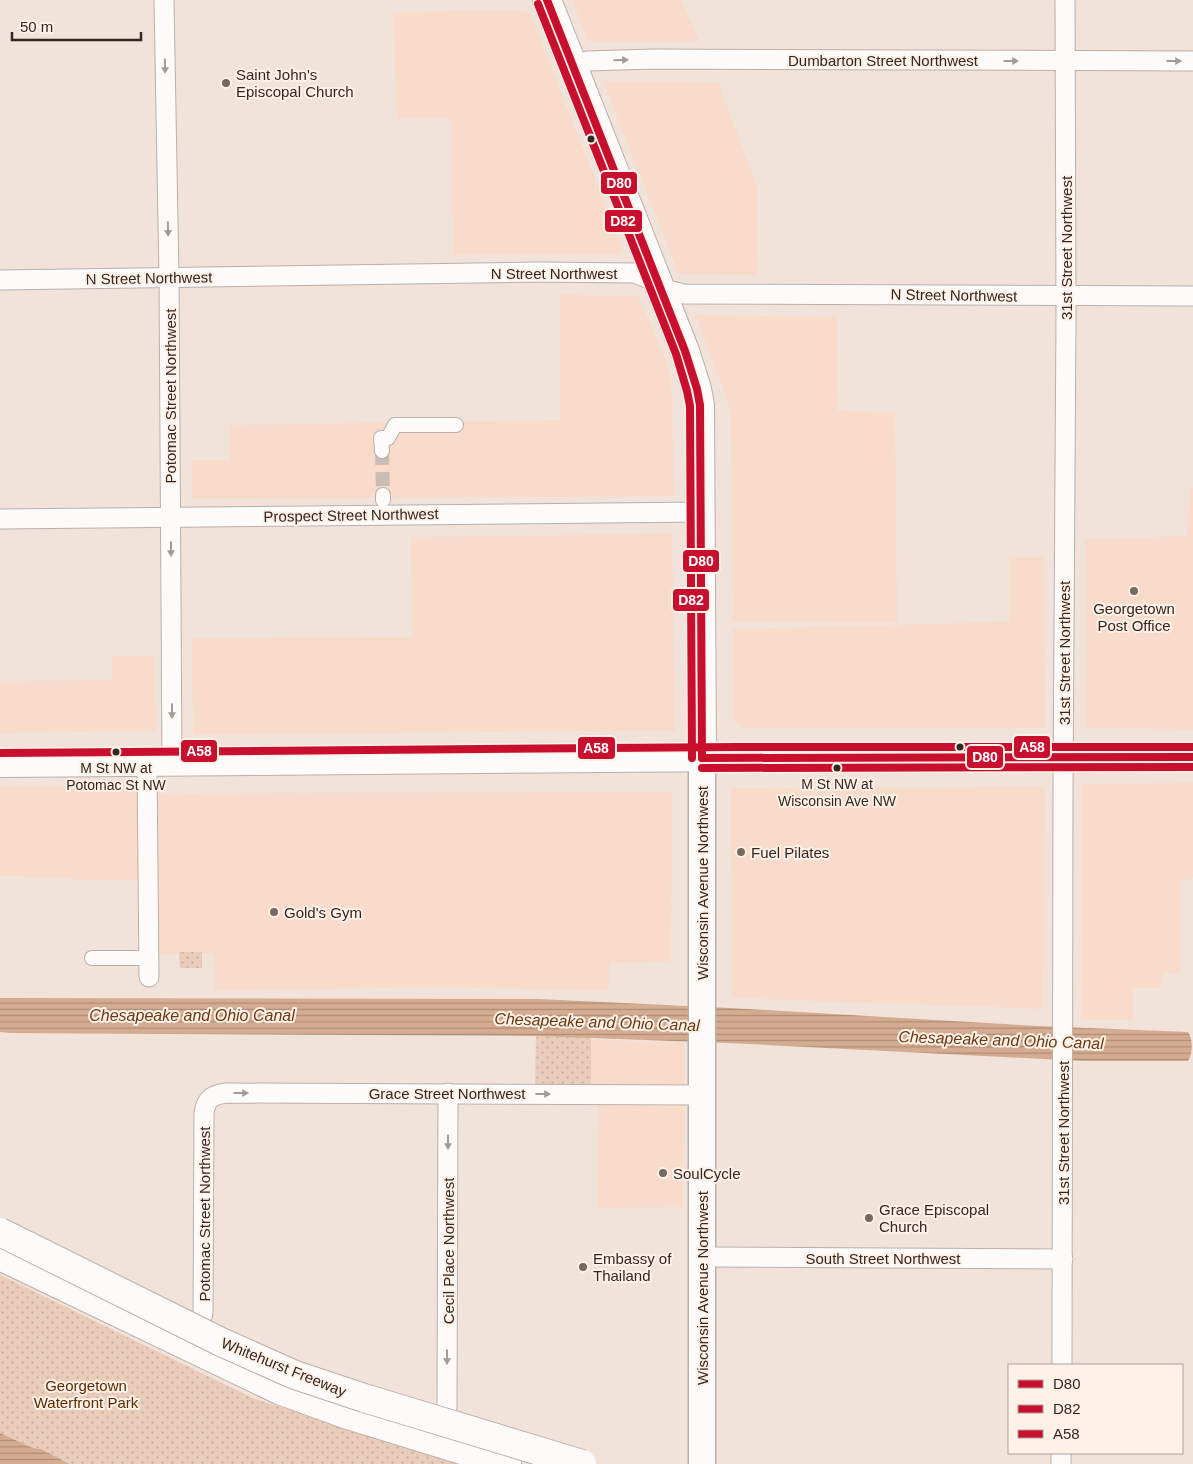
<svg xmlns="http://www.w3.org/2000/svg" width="1193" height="1464" font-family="Arial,sans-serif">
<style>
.built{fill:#f8dbca}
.green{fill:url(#green-dots)}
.water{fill:url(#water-rules)}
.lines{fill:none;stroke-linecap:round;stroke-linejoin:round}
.pedestrian-tunnel{stroke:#cbbdb5;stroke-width:14;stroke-dasharray:14 7;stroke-linecap:butt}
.pedestrian-casing{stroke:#bbafa8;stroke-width:16}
.minor-casing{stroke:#bbafa8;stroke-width:21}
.secondary-casing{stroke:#bbafa8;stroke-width:29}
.primary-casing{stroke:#bbafa8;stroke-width:30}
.motorway-casing{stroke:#bbafa8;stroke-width:30}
.pedestrian{stroke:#fdfbf9;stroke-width:14}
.minor{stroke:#fdfbf9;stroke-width:19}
.secondary{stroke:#fdfbf9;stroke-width:26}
.primary{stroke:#fdfbf9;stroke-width:28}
.motorway{stroke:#fdfbf9;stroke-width:28}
.motorway-bridge-casing{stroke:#bbafa8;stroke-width:30;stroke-linecap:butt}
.motorway-bridge{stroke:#fdfbf9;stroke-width:28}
.bus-1-casing{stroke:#fef1e8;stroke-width:11}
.bus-2-casing{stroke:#fef1e8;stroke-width:11}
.bus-3-casing{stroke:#fef1e8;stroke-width:11}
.bus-1{stroke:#c8102e;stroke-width:8}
.bus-2{stroke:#c8102e;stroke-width:8}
.bus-3{stroke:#c8102e;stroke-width:8}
.oneway{fill:#a29c97}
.poi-dot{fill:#766960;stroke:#fef1e8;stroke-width:2}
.bus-dot{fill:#33271f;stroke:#fef1e8;stroke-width:2}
.labels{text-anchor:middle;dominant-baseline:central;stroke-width:4;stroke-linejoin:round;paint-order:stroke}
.bus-label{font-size:14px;fill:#33271f;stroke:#fef1e8}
.street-label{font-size:15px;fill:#33271f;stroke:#fef1e8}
.poi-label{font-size:15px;fill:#33271f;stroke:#fef1e8;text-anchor:start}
.park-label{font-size:15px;fill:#5c2b01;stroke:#fef1e8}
.water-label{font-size:16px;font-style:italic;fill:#6a3811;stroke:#fef1e8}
.line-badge{stroke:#fef1e8;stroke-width:2}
.badge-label{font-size:14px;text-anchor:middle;font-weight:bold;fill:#fff}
</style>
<defs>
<pattern id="green-dots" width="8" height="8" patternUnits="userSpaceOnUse" patternTransform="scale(1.25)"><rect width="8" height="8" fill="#e9ccba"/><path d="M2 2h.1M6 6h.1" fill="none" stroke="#c8af9f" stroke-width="1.8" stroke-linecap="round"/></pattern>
<pattern id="water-rules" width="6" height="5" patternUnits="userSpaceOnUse" patternTransform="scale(1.25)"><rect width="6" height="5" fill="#d5ac91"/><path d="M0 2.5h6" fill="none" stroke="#ad8c76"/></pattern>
</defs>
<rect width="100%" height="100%" fill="#f1e3da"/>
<g class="built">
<polygon points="572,0 681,0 699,41 588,41"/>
<polygon points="521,10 530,13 622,248 619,255 453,255 452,119 397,119 393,12"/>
<polygon points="603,81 718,82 757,187 758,275 679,274"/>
<polygon points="560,295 638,296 665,358 671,377 674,496 192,499 192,460 230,460 230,425 560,420"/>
<polygon points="695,315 837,317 838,411 895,412 897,623 733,621 731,415 727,399"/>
<polygon points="1190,488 1193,488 1193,729 1086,728 1085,539 1187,536"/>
<polygon points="672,534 675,730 193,735 192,639 412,637 411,537"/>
<polygon points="1009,557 1044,557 1045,728 744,728 734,722 733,629 1009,622"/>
<polygon points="112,656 154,656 156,731 0,733 0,681 112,680"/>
<polygon points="1193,783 1193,879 1180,880 1180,973 1162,973 1161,988 1133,988 1133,1020 1081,1020 1081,784"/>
<polygon points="139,785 139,880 73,880 73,877 27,878 26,876 0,876 0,787"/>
<polygon points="1045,787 1043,1009 732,998 731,788"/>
<polygon points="672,792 671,961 610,963 608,991 440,987 215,991 214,953 154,954 156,793"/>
<polygon points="591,1040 684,1042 683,1207 597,1208 599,1089 591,1088"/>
</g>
<g class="green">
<polygon points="179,952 202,952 202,968 180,968"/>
<polygon points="536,1036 591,1037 591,1087 535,1084"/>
<polygon points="0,1275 255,1399 466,1464 70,1464 41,1449 33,1448 0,1433"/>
</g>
<g class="water">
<path d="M0,998L539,999L730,1008L1038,1026L1188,1032C1193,1039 1193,1053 1188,1061H1084L728,1043L536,1036L10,1033L0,1032Z"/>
<polygon points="0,1433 33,1448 41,1449 70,1464 0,1464"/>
</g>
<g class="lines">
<polyline class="pedestrian-tunnel" points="382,451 383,495"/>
<g class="pedestrian-casing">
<g id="pedestrian">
<polyline points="382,451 381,438 388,438 395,425 456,425"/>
<polyline points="383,500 383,495"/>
<polyline points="92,958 149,958"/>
</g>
</g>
<g class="minor-casing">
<g id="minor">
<polyline points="164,0 169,278 172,762"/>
<polyline points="573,65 588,61 653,59 1193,61"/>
<polyline points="0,280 537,272 635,273 651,280 667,290 684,294 1193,296"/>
<polyline points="0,519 702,512"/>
<polyline points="147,761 149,977"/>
<polyline points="702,1257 1063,1259"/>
<path d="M203,1314L204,1113C206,1099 212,1095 226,1093L702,1095"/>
<polyline points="1062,1365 1063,790 1066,314 1065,0"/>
<polyline points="447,1408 448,1093"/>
<polyline points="1061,1464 1061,1453"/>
</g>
</g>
<g class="secondary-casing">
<polyline id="secondary" points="702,758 702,1464"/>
</g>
<g class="primary-casing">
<g id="primary">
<polyline points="547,0 685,351 697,389 700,405 702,758"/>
<polyline points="0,763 736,757 1193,757"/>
</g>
</g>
<g class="motorway-casing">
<polyline id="motorway" points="0,1256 279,1390 345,1414 507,1464"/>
</g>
<use href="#pedestrian" class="pedestrian"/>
<use href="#minor" class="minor"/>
<use href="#secondary" class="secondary"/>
<use href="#primary" class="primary"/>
<use href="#motorway" class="motorway"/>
<g class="motorway-bridge-casing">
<polyline id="motorway-bridge" points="0,1232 221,1342 295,1375 364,1398 582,1464"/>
</g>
<use href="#motorway-bridge" class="motorway-bridge"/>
<g class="bus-1-casing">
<g id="bus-1">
<polyline points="547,0 685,351 697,389 700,405 702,758"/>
<polyline points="702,758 1193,757"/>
</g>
</g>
<g class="bus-2-casing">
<g id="bus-2">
<polyline points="538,4 676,354 687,391 690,406 692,758"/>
<polyline points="702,768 1193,767"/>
</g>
</g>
<g class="bus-3-casing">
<polyline id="bus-3" points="0,753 736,747 1193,747"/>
</g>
<use href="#bus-1" class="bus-1"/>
<use href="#bus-2" class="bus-2"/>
<use href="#bus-3" class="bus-3"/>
</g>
<defs><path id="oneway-solid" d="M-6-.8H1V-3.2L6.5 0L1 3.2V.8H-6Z" transform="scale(1.25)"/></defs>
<g class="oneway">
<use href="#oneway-solid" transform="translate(621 60) rotate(-2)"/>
<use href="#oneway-solid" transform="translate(1011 61)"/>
<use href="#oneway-solid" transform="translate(1174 61)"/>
<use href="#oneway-solid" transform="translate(165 66) rotate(89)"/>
<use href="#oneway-solid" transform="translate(168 229) rotate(89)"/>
<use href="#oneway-solid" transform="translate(171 549) rotate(90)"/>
<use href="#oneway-solid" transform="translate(172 711) rotate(90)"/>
<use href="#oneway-solid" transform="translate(241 1093)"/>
<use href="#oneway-solid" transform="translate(543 1094)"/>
<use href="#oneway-solid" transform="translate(448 1142) rotate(90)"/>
<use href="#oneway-solid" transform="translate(447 1357) rotate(90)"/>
</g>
<g class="poi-dot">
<circle cx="226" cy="83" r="5"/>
<circle cx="1134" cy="591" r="5"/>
<circle cx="741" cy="852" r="5"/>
<circle cx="274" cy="912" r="5"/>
<circle cx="663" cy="1173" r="5"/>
<circle cx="869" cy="1218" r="5"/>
<circle cx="583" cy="1267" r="5"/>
</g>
<g class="bus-dot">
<circle cx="591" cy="139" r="4.5"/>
<circle cx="960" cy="747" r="4.5"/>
<circle cx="116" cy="752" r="4.5"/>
<circle cx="837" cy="768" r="4.5"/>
</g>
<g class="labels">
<g class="bus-label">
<text x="116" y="768">M St NW at<tspan x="116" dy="17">Potomac St NW</tspan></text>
<text x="837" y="784">M St NW at<tspan x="837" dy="17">Wisconsin Ave NW</tspan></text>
</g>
<g class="street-label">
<text x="883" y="60">Dumbarton Street Northwest</text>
<text transform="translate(1066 248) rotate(-90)">31st Street Northwest</text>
<text x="554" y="273">N Street Northwest</text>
<text transform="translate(149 278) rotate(-1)">N Street Northwest</text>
<text transform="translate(954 295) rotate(1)">N Street Northwest</text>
<text transform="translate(170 396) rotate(-90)">Potomac Street Northwest</text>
<text transform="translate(351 515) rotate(-1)">Prospect Street Northwest</text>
<text transform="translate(1064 653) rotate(-90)">31st Street Northwest</text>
<text transform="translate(702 883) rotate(-90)">Wisconsin Avenue Northwest</text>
<text x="447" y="1093">Grace Street Northwest</text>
<text transform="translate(1063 1133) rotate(-90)">31st Street Northwest</text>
<text transform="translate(204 1214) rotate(-90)">Potomac Street Northwest</text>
<text transform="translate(448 1251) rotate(-90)">Cecil Place Northwest</text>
<text x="883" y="1258">South Street Northwest</text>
<text transform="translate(702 1288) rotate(-90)">Wisconsin Avenue Northwest</text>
<text transform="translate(284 1367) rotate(22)">Whitehurst Freeway</text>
</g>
<g class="poi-label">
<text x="236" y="74">Saint John's<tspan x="236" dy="17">Episcopal Church</tspan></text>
<text x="1134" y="608" text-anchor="middle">Georgetown<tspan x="1134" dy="17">Post Office</tspan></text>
<text x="751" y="852">Fuel Pilates</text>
<text x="284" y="912">Gold's Gym</text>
<text x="673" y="1173">SoulCycle</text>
<text x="879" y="1209">Grace Episcopal<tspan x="879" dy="17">Church</tspan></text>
<text x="593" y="1258">Embassy of<tspan x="593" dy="17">Thailand</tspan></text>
</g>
<g class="park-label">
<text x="86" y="1385">Georgetown<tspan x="86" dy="17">Waterfront Park</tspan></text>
</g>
<g class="water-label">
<text x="192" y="1015">Chesapeake and Ohio Canal</text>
<text transform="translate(597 1022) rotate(2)">Chesapeake and Ohio Canal</text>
<text transform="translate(1001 1040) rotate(2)">Chesapeake and Ohio Canal</text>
</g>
</g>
<g class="line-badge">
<rect x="600" y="171" width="38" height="24" rx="5" fill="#c8102e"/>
<rect x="604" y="209" width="39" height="24" rx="5" fill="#c8102e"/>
<rect x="682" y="549" width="38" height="24" rx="5" fill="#c8102e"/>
<rect x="672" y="588" width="38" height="24" rx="5" fill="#c8102e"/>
<rect x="1013" y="735" width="38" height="24" rx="5" fill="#c8102e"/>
<rect x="577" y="736" width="39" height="24" rx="5" fill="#c8102e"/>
<rect x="180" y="739" width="38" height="24" rx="5" fill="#c8102e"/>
<rect x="966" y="745" width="38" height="24" rx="5" fill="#c8102e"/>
</g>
<g class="badge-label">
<text x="619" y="188">D80</text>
<text x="623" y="226">D82</text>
<text x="701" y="566">D80</text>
<text x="691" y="605">D82</text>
<text x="1032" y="752">A58</text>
<text x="596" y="753">A58</text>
<text x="199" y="756">A58</text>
<text x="985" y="762">D80</text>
</g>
<rect x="1008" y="1364" width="175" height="90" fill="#fef1e8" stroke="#ada098"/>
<rect x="1018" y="1380" width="25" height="8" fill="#c8102e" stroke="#ada098"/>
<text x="1053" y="1389" font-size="15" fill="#33271f">D80</text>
<rect x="1018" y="1405" width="25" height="8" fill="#c8102e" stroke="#ada098"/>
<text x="1053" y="1414" font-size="15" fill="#33271f">D82</text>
<rect x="1018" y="1430" width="25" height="8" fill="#c8102e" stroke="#ada098"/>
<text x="1053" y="1439" font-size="15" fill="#33271f">A58</text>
<path d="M12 32v8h129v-8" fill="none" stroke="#33271f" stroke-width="2.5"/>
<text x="20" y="32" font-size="15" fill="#33271f" stroke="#fef1e8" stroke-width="4" paint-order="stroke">50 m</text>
</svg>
